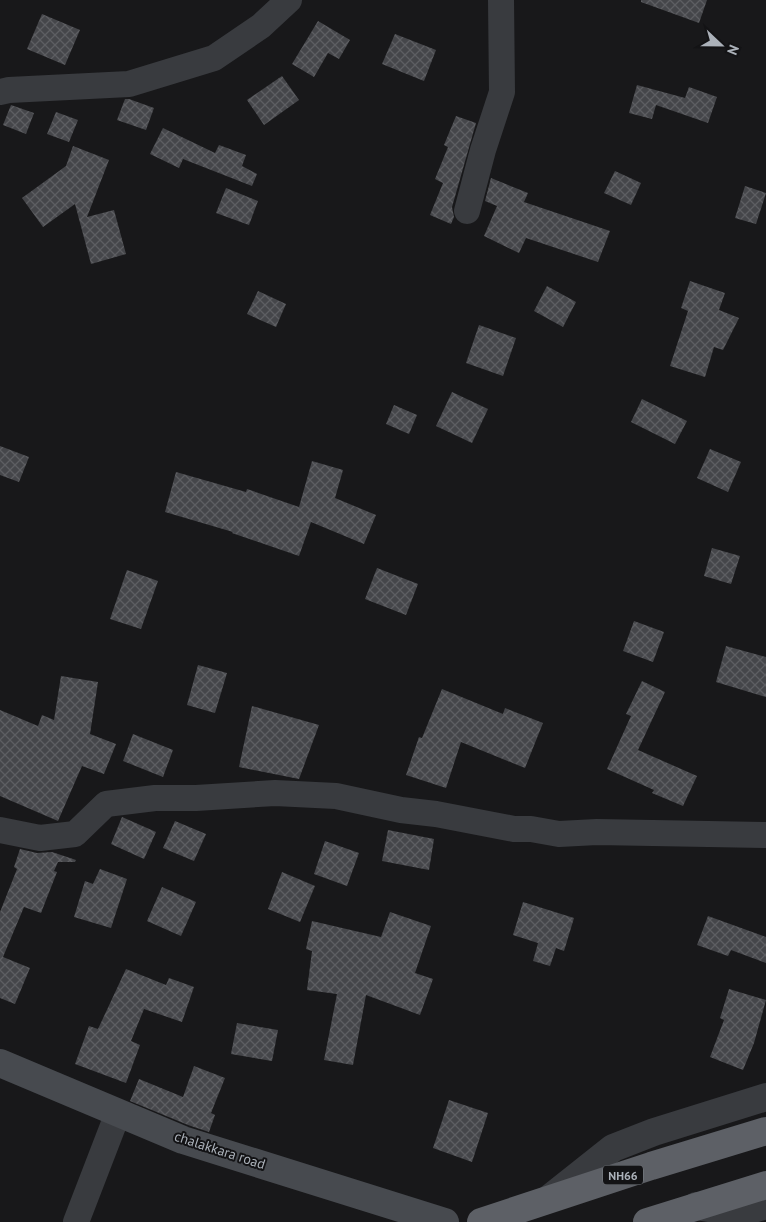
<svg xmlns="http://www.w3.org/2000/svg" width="766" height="1222" font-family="'PT Sans',sans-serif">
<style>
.building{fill:url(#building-cross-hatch)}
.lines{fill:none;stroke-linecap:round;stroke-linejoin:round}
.minor{stroke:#393b3f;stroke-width:26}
.tertiary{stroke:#393b3f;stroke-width:28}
.secondary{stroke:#474a4f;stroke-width:28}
.trunk{stroke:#5d6066;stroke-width:28}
.labels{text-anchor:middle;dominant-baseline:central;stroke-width:4;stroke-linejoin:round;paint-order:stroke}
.shield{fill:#131315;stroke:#7d8288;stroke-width:1}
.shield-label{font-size:12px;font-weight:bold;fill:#abb1b9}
.street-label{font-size:14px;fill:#abb1b9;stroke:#131315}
</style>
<defs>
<pattern id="building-cross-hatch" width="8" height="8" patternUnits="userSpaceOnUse" patternTransform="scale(1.25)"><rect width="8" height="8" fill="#45464a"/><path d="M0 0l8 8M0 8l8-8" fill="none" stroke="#5d5e62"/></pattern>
</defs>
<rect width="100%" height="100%" fill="#18181a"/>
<g class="building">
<polygon points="641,0 707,0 699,23 641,2"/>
<polygon points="42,14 80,30 65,65 27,49"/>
<polygon points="318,21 350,40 339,59 328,53 314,77 292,64"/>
<polygon points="395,34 436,50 424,81 382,64"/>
<polygon points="282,76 299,100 264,125 247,100"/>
<polygon points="637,85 685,98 689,87 717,97 708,123 656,105 652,119 629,113"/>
<polygon points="125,99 129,99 154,108 146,130 117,120"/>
<polygon points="11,105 34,113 26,134 3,125"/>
<polygon points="56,112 78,120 69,142 47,134"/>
<polygon points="456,116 476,123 452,207 454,217 451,224 430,215 443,183 435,179 448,147 444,145"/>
<polygon points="163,128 215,153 219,145 246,155 242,166 257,174 252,186 183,159 179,168 150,154"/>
<polygon points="73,146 109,160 87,217 114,210 126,254 91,264 75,204 43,227 22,198 66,166"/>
<polygon points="615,171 641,183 631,205 604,193"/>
<polygon points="491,178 528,193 524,202 610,231 598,262 526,238 519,253 484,236 497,206 485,201"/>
<polygon points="745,186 766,193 756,224 735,218"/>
<polygon points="226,188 258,201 249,225 216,213"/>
<polygon points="690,281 725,293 719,310 739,318 723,350 714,347 705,377 670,366 688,311 681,308"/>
<polygon points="547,286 576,302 563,327 534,311"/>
<polygon points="258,291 286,304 276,327 247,314"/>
<polygon points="479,325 516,338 503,376 466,363"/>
<polygon points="452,392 488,409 472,443 436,426"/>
<polygon points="642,399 687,421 675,444 631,422"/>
<polygon points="394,405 417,415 409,434 386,424"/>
<polygon points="0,446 29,457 19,482 0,475"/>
<polygon points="710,449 741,462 728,492 697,478"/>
<polygon points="312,461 343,470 335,498 376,515 364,544 311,522 299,556 232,533 233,532 165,512 176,472 246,492 247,489 299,507"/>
<polygon points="712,548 740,556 731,584 704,576"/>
<polygon points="377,568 418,584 406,615 365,599"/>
<polygon points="127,570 158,581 141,629 110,619"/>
<polygon points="634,621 664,632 653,662 623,651"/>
<polygon points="726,646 766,657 766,697 716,682"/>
<polygon points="198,665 227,673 215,713 187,705"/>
<polygon points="61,676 98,682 90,734 116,744 104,774 82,766 58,821 0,796 0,710 38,726 42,715 54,720"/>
<polygon points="642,681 665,692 638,750 697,776 683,806 652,793 654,790 607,769 631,716 626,714"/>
<polygon points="442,689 503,714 505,708 543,723 525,768 461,742 446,788 406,775 419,737 422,738"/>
<polygon points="252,706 319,725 299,779 239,767"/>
<polygon points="133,734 173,750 163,777 123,761"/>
<polygon points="122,817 156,832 144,859 111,844"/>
<polygon points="175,821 206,834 194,861 163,848"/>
<polygon points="388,830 434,839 429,870 382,861"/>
<polygon points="325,841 359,853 347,886 314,874"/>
<polygon points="20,849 37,853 52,852 76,860 75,862 58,862 54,871 57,872 41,913 24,907 3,957 30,968 15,1004 0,998 0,912 17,869 14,867"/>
<polygon points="100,869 127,879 111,928 74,917 85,881 93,884"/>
<polygon points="282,872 315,886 300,922 268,909"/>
<polygon points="162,887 196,902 181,936 147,921"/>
<polygon points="523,902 574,918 564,951 556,948 550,966 533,961 538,943 513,935"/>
<polygon points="390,912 431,926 415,973 433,979 420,1015 366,995 353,1065 324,1060 337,994 307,990 312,951 306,949 312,921 381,937"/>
<polygon points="708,916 766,937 766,963 731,950 728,956 697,945"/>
<polygon points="126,969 166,985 169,978 194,987 182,1022 144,1009 131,1041 140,1045 126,1083 75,1064 89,1026 98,1029"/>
<polygon points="729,989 766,1000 754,1043 743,1070 710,1057 724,1020 720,1018"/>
<polygon points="237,1023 278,1030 272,1061 231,1054"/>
<polygon points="194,1066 225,1078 211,1113 215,1115 209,1132 188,1125 130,1101 139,1079 183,1097"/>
<polygon points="449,1100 488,1113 472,1162 433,1148"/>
</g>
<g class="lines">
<g class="minor">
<polyline points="0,92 9,90 129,84 214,58 261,26 289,0"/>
<polyline points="467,211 483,150 502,92 501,0"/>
<polyline points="0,830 40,838 75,834 106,804 155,798 196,798 275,793 336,796 401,810 436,814 514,829 531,829 559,834 597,832 766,835"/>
<polyline points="76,1222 118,1113"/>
</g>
<g class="tertiary">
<polyline points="550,1198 613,1148 654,1132 766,1097"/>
<polyline points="696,1206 741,1213 766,1205"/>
</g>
<polyline class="secondary" points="0,1063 183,1140 445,1222"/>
<g class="trunk">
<polyline points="481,1222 651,1166 766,1131"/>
<polyline points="647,1222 766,1185"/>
</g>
</g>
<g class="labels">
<rect class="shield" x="603" y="1165.5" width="40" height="19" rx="4"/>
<g class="shield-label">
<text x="623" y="1175">NH66</text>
</g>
<g class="street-label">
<text transform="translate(220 1150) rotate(18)">chalakkara road</text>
</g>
</g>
<g transform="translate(721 45) rotate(112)" stroke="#131315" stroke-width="4" paint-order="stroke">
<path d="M0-4L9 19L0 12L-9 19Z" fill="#abb1b9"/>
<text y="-8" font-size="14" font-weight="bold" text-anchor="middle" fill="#abb1b9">N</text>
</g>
</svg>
